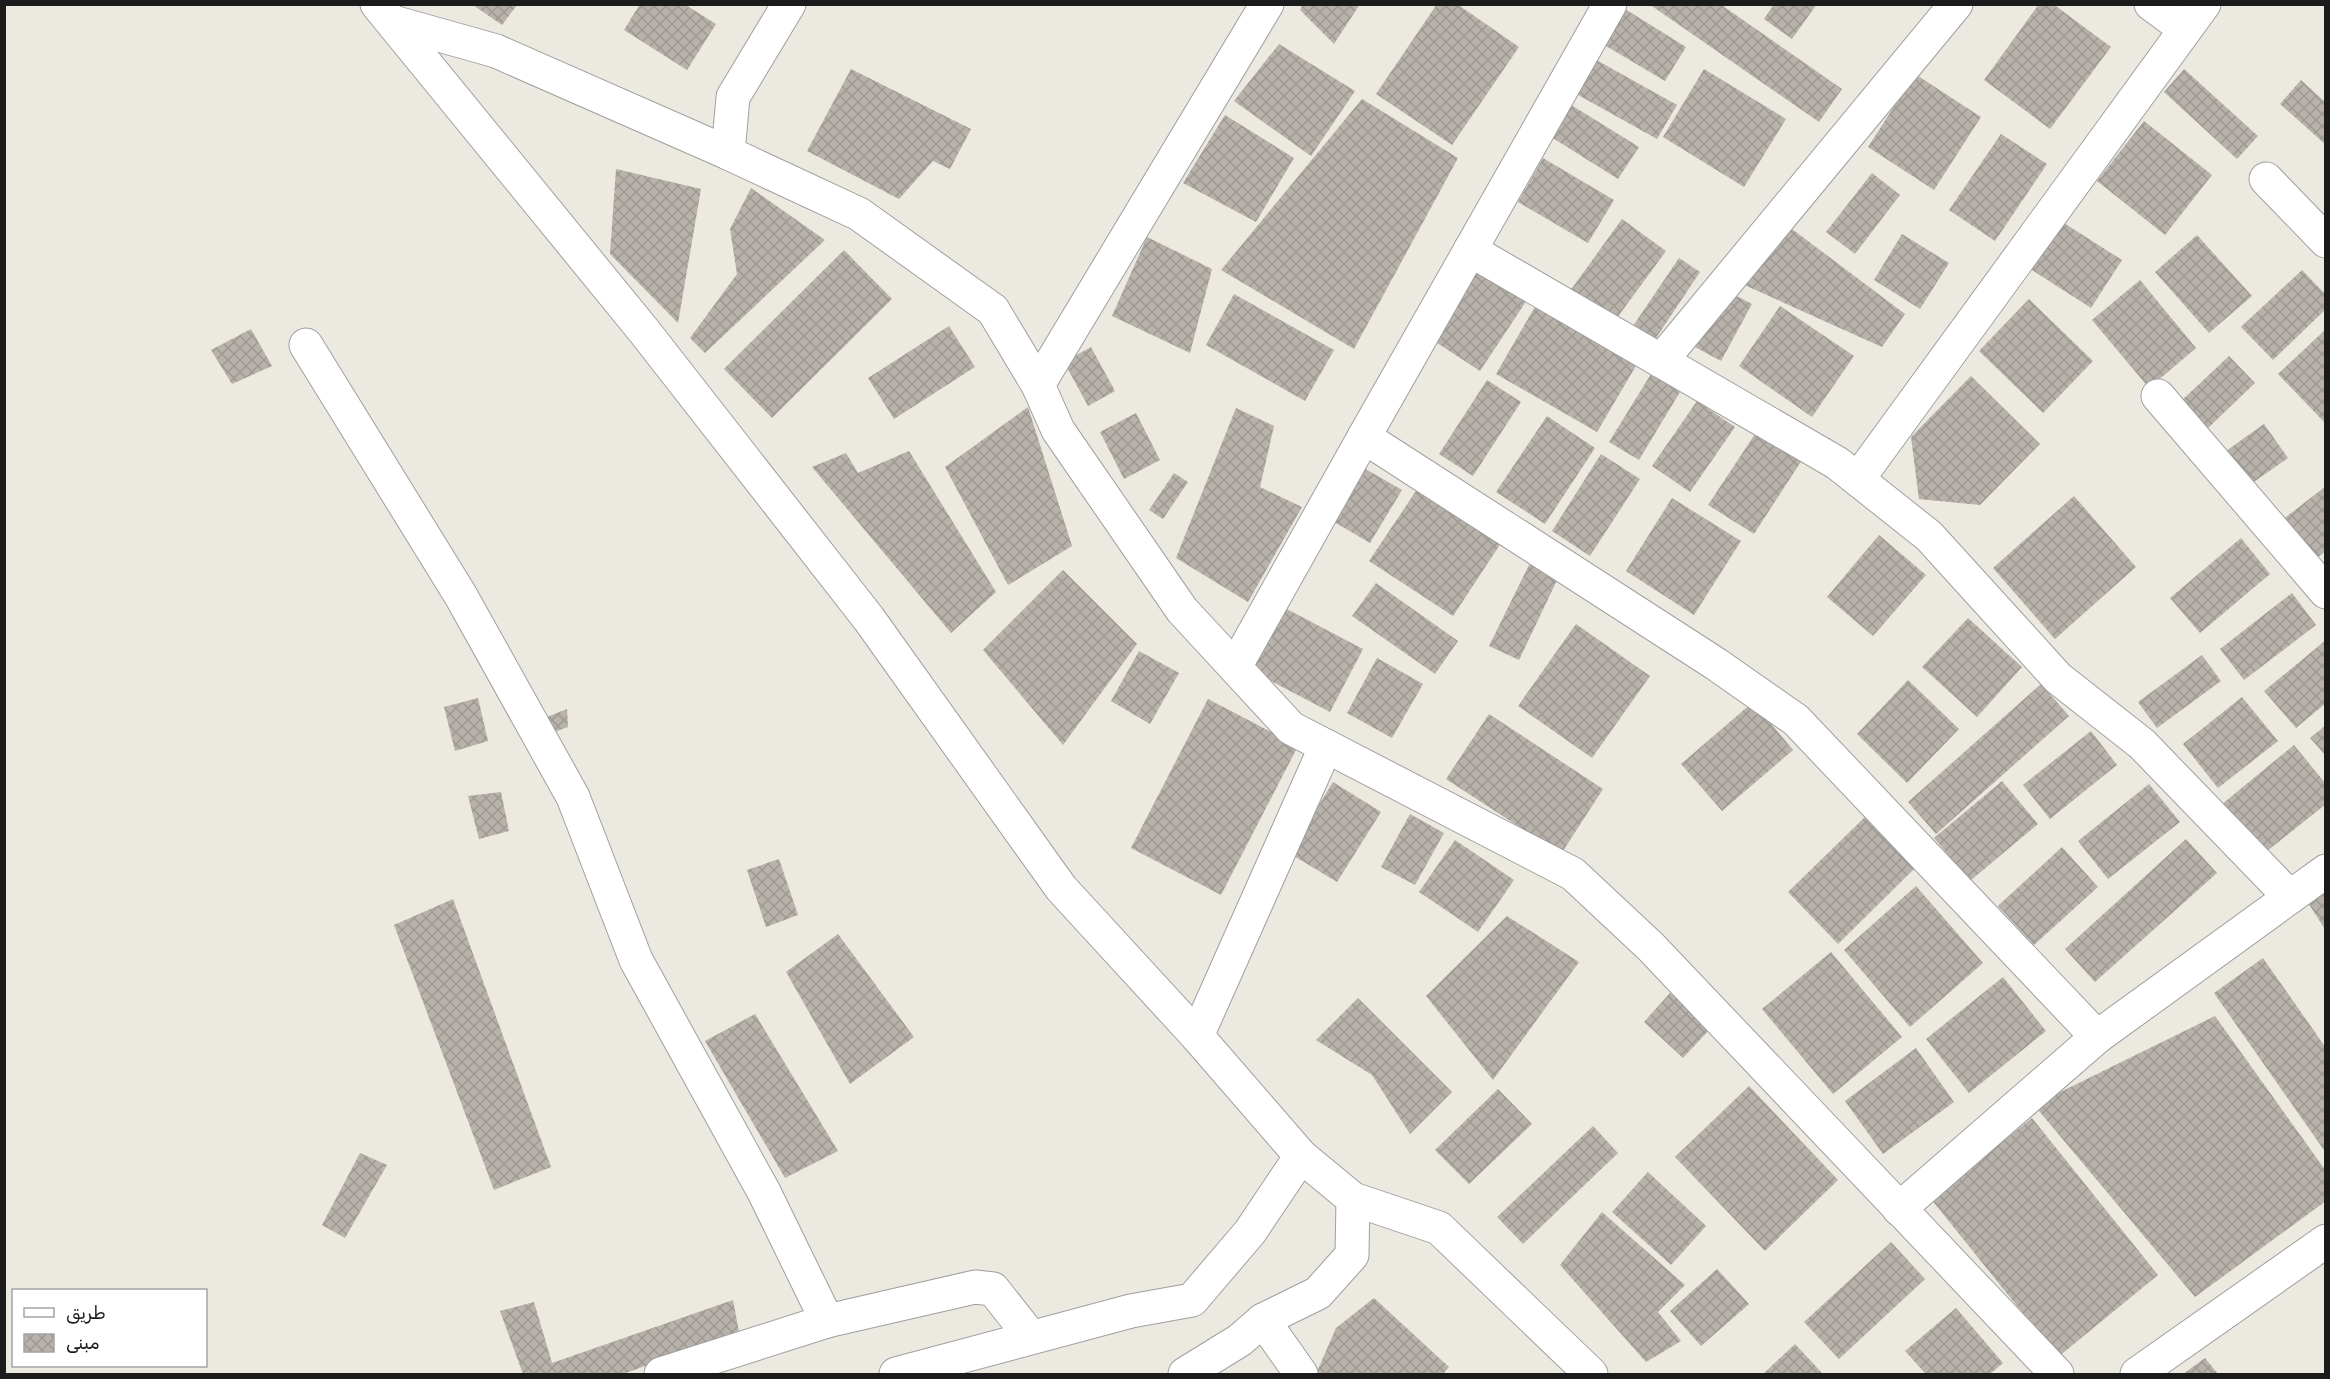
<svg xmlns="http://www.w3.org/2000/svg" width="2330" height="1379" font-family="Rubik,Cairo,sans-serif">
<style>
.building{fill:url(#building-cross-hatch)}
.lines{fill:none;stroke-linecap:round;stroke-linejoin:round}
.minor-casing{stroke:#9f9f9f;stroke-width:35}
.minor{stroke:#fff;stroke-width:33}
</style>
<defs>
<pattern id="building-cross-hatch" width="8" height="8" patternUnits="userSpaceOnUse" patternTransform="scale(1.5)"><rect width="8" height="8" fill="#b8b2ab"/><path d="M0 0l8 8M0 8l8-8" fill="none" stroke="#9e9893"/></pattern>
</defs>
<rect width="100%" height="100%" fill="#ece9e1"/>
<g class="building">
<polygon points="640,4 684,4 716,24 687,70 624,30"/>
<polygon points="1303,4 1360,4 1334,44 1300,10"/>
<polygon points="1437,4 1457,4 1519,47 1452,145 1376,94"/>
<polygon points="1617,4 1686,47 1665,81 1596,40"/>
<polygon points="1649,4 1720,4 1842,89 1819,122"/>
<polygon points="1774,4 1817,4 1792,39 1764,19"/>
<polygon points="2039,4 2053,4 2111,47 2050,129 1984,80"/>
<polygon points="473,5 517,5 502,25"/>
<polygon points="1279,44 1355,91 1311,156 1234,101"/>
<polygon points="1591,57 1677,105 1657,139 1571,91"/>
<polygon points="851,69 971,129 950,169 933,161 899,199 807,151"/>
<polygon points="1704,69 1786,119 1744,187 1663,137"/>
<polygon points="2184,69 2258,136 2237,159 2164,92"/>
<polygon points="1915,74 1981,117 1934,190 1868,147"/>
<polygon points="2301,80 2326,103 2326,145 2280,104"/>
<polygon points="1362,99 1458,158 1354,349 1221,270"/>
<polygon points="1568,103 1639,147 1618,179 1548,135"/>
<polygon points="1225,115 1294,158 1256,222 1183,183"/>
<polygon points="2144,121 2212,175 2165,235 2097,181"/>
<polygon points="2001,134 2047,164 1995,241 1949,210"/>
<polygon points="1543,158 1614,200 1588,243 1518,202"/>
<polygon points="616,169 701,189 678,323 610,254"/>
<polygon points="1872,173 1900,195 1855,254 1826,232"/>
<polygon points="751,188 825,240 705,353 690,338 737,274 730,229"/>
<polygon points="2056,218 2122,260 2091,308 2026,266"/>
<polygon points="1622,219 1666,251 1614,322 1570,291"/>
<polygon points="1784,223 1905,314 1882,347 1740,283"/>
<polygon points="1902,234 1949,263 1920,309 1874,280"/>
<polygon points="2197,235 2252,296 2209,333 2155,272"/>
<polygon points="1147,237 1212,269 1190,353 1112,316"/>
<polygon points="844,250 892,299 772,418 724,369"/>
<polygon points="1679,258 1700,272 1652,344 1631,329"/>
<polygon points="1478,268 1527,300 1480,371 1431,339"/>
<polygon points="2302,270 2326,295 2326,309 2273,360 2241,327"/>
<polygon points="2140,280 2196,348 2149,388 2092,320"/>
<polygon points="1725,290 1752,304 1721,361 1695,347"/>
<polygon points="1234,294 1334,350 1305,401 1206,345"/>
<polygon points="2029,299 2093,361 2043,413 1979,351"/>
<polygon points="1539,300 1640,359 1597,432 1496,374"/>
<polygon points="1780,306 1854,356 1812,417 1739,366"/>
<polygon points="949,326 975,367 894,419 868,378"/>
<polygon points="251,329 272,366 232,384 211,350"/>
<polygon points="2326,329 2326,424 2278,374"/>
<polygon points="1091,347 1115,391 1088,406 1064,362"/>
<polygon points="2229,356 2255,383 2206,430 2180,402"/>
<polygon points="1651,374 1680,392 1639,460 1609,442"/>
<polygon points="1971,376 2040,444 1980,505 1919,499 1911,437"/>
<polygon points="1487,380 1521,402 1473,476 1439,454"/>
<polygon points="1697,401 1735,427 1690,492 1652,466"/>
<polygon points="1028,407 1072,546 1008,585 945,467"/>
<polygon points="1236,408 1274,426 1260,487 1302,507 1248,602 1176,558"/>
<polygon points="1136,413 1160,460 1124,479 1100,432"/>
<polygon points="1547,416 1595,448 1545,524 1496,492"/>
<polygon points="2264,424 2288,458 2251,484 2226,451"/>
<polygon points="1759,428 1804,457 1754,534 1708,505"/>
<polygon points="909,451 996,592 951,633 812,467 846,453 858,473"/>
<polygon points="1601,454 1640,479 1590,556 1552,531"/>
<polygon points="1362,467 1402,490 1370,543 1331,520"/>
<polygon points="1174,473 1188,482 1163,519 1149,510"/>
<polygon points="1420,485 1503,540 1453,616 1369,561"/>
<polygon points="2326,486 2326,551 2313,561 2281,521"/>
<polygon points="2074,496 2136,567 2055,639 1993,568"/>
<polygon points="1672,498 1741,541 1694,615 1626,571"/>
<polygon points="1879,535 1926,575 1873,636 1827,597"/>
<polygon points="2241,538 2270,574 2200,633 2170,598"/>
<polygon points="1530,563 1559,576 1519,660 1489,646"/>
<polygon points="1063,570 1137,644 1063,745 983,650"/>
<polygon points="1376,583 1458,641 1435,674 1352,616"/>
<polygon points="2292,593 2316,625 2244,680 2220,649"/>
<polygon points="1279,605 1363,649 1330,712 1246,668"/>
<polygon points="1968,618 2022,667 1977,717 1922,667"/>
<polygon points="1576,624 1650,676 1592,758 1518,706"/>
<polygon points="2326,640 2326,703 2296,728 2264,691"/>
<polygon points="1139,651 1179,673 1150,724 1111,701"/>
<polygon points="2202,655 2221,681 2157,728 2138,702"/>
<polygon points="1377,658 1423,684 1392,738 1347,713"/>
<polygon points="1908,680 1959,729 1907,783 1857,734"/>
<polygon points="2041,684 2069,716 1936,834 1908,802"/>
<polygon points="2242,697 2278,741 2218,788 2183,744"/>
<polygon points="478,698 488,741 455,751 444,707"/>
<polygon points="1208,699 1298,746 1221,895 1131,848"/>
<polygon points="1753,702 1793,750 1722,811 1681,764"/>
<polygon points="567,709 568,727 551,733 547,717"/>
<polygon points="1489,714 1603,789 1561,854 1446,779"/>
<polygon points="2326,725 2326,756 2310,738"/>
<polygon points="2091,731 2117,765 2050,819 2023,785"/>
<polygon points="2294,745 2326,784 2326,804 2262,855 2221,805"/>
<polygon points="2002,781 2038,824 1970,881 1934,838"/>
<polygon points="1333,782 1381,812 1337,882 1289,853"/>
<polygon points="2149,784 2180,822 2108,879 2078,841"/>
<polygon points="501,792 509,831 479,839 468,796"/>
<polygon points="1410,814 1444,833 1415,885 1381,867"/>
<polygon points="1866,816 1915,868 1838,944 1788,892"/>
<polygon points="2186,839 2217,873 2095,982 2065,949"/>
<polygon points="1455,840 1514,880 1478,932 1419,892"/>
<polygon points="2062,847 2098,887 2034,945 1998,906"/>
<polygon points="779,859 798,915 766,927 747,870"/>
<polygon points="1916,886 1983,963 1910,1027 1844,950"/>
<polygon points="2326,886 2326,931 2305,898"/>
<polygon points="453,899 551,1167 494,1190 394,925"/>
<polygon points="1507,916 1579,962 1493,1080 1426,996"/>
<polygon points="838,934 914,1037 850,1084 786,972"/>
<polygon points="1831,952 1902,1037 1833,1094 1762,1009"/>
<polygon points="2263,958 2326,1048 2326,1153 2214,993"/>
<polygon points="2003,977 2046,1031 1969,1093 1926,1039"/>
<polygon points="1670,993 1710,1029 1683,1058 1644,1022"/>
<polygon points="1358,998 1452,1092 1410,1134 1372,1075 1316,1040"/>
<polygon points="755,1014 838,1151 785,1178 705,1041"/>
<polygon points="2215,1016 2326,1171 2326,1201 2195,1297 2034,1105"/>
<polygon points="1916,1048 1954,1102 1883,1154 1845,1101"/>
<polygon points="1749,1086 1838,1180 1765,1251 1675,1157"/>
<polygon points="1498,1089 1532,1124 1469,1184 1435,1150"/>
<polygon points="2032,1118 2158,1275 2058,1357 1931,1199"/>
<polygon points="1593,1126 1618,1153 1523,1244 1497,1217"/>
<polygon points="360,1153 387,1165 345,1238 322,1225"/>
<polygon points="1648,1172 1706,1226 1671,1265 1612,1212"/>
<polygon points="1602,1212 1685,1285 1658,1312 1681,1341 1646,1362 1560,1265"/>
<polygon points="1891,1242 1925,1279 1839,1359 1804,1322"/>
<polygon points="1717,1269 1749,1304 1701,1346 1670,1311"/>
<polygon points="1374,1298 1449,1367 1443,1374 1316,1374 1336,1328"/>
<polygon points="733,1300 739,1332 623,1374 523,1374 500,1311 534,1302 552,1363"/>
<polygon points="1956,1308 2003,1363 1990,1374 1926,1374 1905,1351"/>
<polygon points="1795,1344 1823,1374 1763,1374"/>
<polygon points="2205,1358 2218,1374 2183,1374"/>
</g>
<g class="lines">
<g class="minor-casing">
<g id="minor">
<polyline points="377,4 644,331 869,619 1061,888 1197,1036"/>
<polyline points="789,4 733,97 728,153 859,214 993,310 1038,385 1058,430 1182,610 1291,728 1573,874 1651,947 2057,1374"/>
<polyline points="2151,4 2185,29"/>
<polyline points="393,22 496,51 728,153"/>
<polyline points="2266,179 2326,241"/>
<polyline points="1470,250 1837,463 1929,536 2058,678 2142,744 2290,897"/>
<polyline points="306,345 461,596 573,797 636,960 764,1192 827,1321"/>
<polyline points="1661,361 1956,4"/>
<polyline points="1038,385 1267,4"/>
<polyline points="2158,396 2326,592"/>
<polyline points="1364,437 1610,4"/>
<polyline points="1858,479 2204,4"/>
<polyline points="1235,667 1364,437 1716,664 1796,720 2097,1037"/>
<polyline points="1326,746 1197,1036 1301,1156 1353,1199 1439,1228 1591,1374"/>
<polyline points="1899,1209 2097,1037 2326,871"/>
<polyline points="1263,1320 1301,1374"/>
<polyline points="661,1374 827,1321 975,1287 993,1289 1031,1337"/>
<polyline points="896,1374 1131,1311 1192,1300 1250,1232 1301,1156"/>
<polyline points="1185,1374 1240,1340 1263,1320 1318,1293 1352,1255 1353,1199"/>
<polyline points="2137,1374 2326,1241"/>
</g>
</g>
<use href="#minor" class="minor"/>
</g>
<rect width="2330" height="1379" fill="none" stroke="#1b1b1b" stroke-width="12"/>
<rect x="12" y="1289" width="195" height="78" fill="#ffffff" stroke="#a4a4a4" stroke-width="1.5"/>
<rect x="24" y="1308" width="30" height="9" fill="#ffffff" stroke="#a4a4a4" stroke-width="1.5"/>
<text x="66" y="1319" font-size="18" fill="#1b1b1b">طريق</text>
<rect x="24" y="1334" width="30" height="18" fill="url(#building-cross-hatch)" stroke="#a4a4a4" stroke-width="1.5"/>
<text x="66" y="1349" font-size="18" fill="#1b1b1b">مبنى</text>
</svg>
